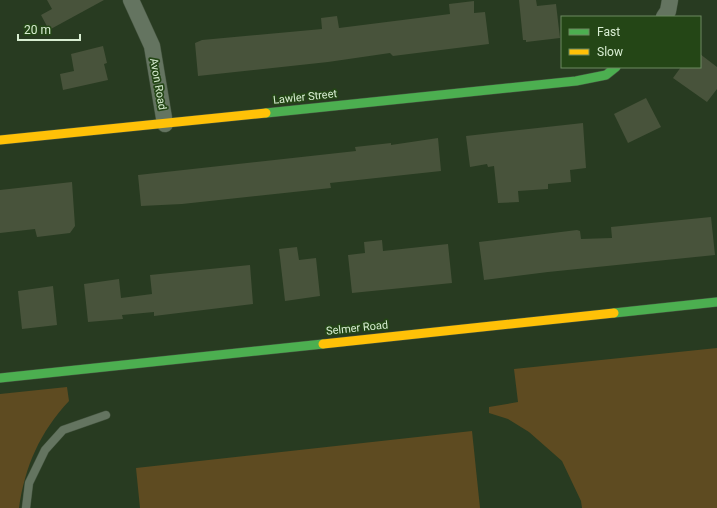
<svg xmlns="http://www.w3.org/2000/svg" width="717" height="508" font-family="Roboto,sans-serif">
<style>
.green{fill:#5e4b21}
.building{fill:#48533b}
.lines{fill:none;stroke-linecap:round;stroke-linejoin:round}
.lane-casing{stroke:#455540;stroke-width:9}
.street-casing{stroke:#455540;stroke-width:17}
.fast-casing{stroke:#455540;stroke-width:10}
.slow-casing{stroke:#455540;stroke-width:10}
.lane{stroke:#647460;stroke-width:8}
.street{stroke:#647460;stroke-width:16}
.fast{stroke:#4caf50;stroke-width:9}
.slow{stroke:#ffc107;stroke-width:9}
.labels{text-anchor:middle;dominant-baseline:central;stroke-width:3.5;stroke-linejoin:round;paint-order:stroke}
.street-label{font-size:11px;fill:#d8edd2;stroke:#244616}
</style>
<rect width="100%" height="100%" fill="#283b21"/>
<g class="green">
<polygon points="717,348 717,508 582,508 581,501 562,461 529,432 508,419 489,413 489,407 518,402 514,369"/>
<path d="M67,387L69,401C40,432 25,466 19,508H0V394Z"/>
<polygon points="472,431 480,508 140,508 136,468"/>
</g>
<g class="building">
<polygon points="47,0 104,0 49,30 41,15 52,9"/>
<polygon points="519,0 536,0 537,6 556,4 560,38 526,42 526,40 523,40"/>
<polygon points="474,1 474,13 485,12 489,44 393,56 390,53 328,62 198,76 195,43 202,40 322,29 321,18 337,16 339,28 450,14 449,4"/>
<polygon points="103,46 107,63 104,64 108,80 63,90 60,74 74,71 71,54"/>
<polygon points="700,54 717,67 717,89 707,102 673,78 681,67 700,67"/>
<polygon points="646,98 661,127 628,143 614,114"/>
<polygon points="583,123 586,168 570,170 571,182 548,184 548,189 518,191 519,202 498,203 494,166 488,167 487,164 470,167 466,136"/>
<polygon points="438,138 441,171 330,183 331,188 182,204 141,206 138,175 356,151 355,147 391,143 391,145"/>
<polygon points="72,182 75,226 70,233 37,237 35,229 0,233 0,190"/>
<polygon points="711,217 715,255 548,272 484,280 479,242 577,230 580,231 581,239 612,238 611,227"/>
<polygon points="382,240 383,251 448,244 452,283 352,293 348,255 365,253 364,242"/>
<polygon points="297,247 299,260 316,258 320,296 285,301 279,249"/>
<polygon points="250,265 253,304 154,316 154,312 122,315 123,319 88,322 84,284 119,279 121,298 152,294 150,275"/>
<polygon points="53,286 57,325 22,329 18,291"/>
</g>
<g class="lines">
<g class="lane-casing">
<polyline id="lane" points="26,508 29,483 45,450 63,430 106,415"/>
</g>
<g class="street-casing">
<g id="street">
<polyline points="131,0 152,46 165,124"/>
<polyline points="664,17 668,11 670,0"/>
</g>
</g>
<g class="fast-casing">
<g id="fast">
<polyline points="266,113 576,81 606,75 616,67"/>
<polyline points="614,313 717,302"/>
<polyline points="0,378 323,344"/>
</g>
</g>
<g class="slow-casing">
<g id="slow">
<polyline points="0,140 266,113"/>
<polyline points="323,344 614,313"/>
</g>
</g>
<use href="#lane" class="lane"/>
<use href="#street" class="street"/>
<use href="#fast" class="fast"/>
<use href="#slow" class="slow"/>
</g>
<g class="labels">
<g class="street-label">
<text transform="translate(158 84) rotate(80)">Avon Road</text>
<text transform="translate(305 97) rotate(-6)">Lawler Street</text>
<text transform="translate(357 328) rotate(-6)">Selmer Road</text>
</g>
</g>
<rect x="561" y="16" width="140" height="52" fill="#244616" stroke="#6c8961"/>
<rect x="569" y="29" width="20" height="6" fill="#4caf50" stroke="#6c8961"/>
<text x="597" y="36" font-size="12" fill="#d8edd2">Fast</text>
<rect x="569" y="49" width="20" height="6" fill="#ffc107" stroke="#6c8961"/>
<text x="597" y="56" font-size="12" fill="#d8edd2">Slow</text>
<path d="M18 34v6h62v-6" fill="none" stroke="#d8edd2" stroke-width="2"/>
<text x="24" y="34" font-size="12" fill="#d8edd2" stroke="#244616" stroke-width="3" paint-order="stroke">20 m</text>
</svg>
